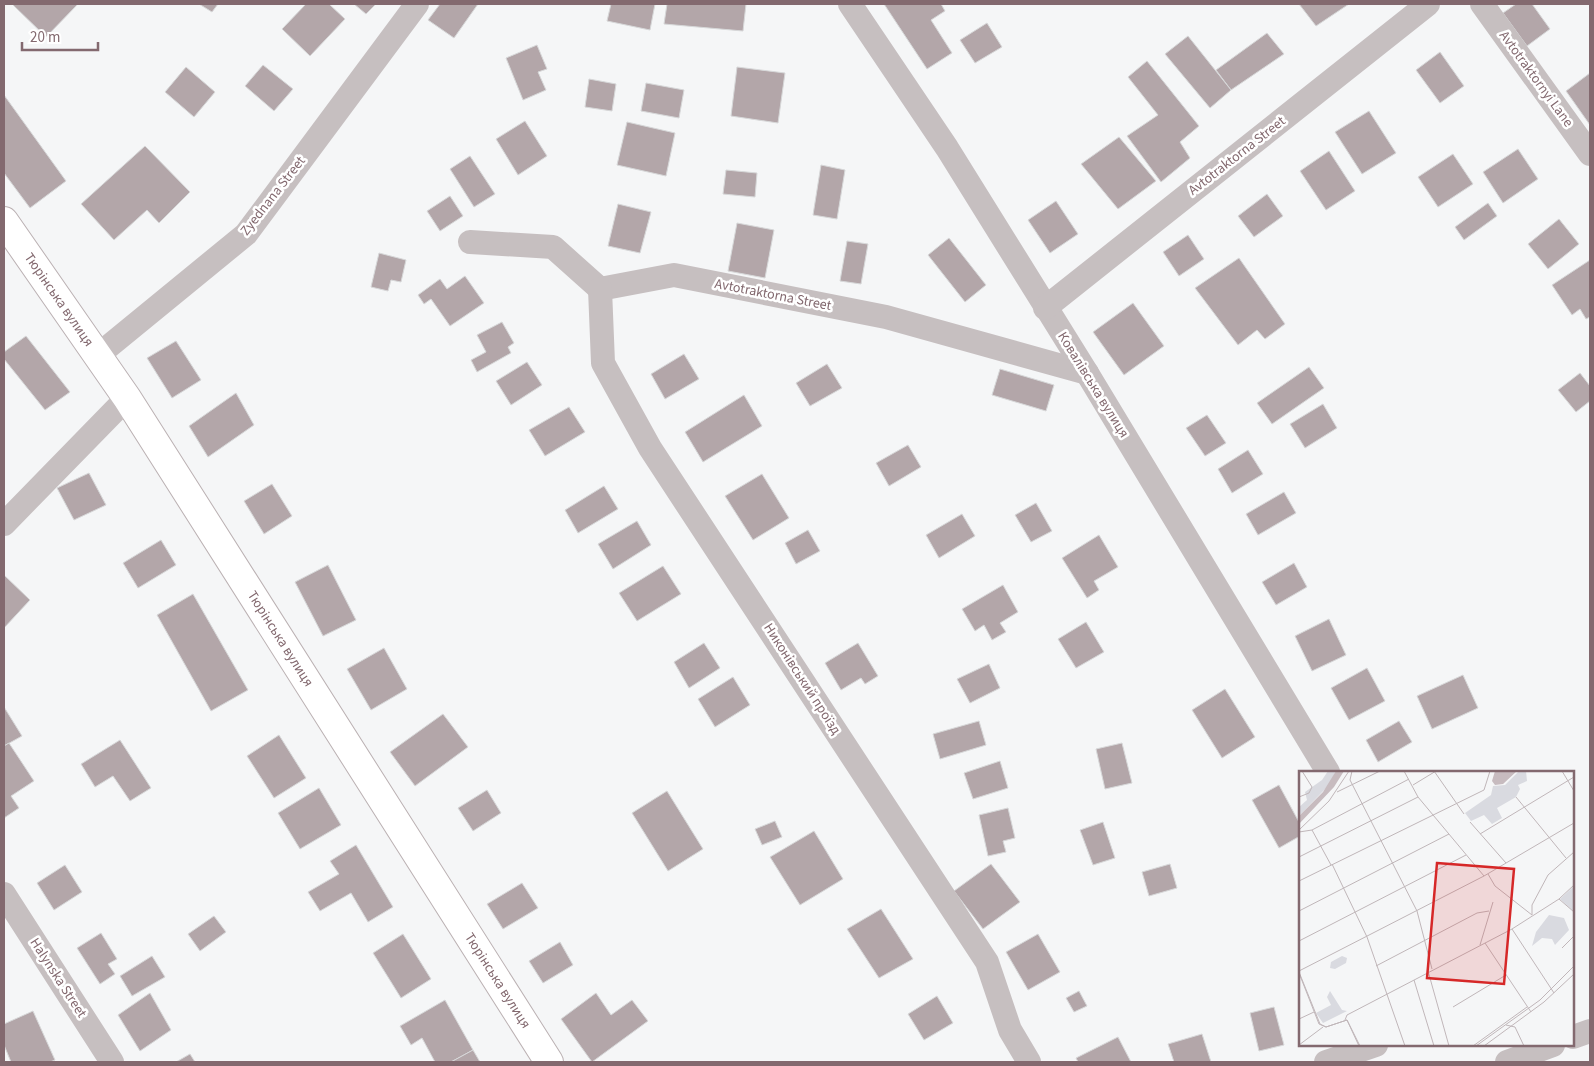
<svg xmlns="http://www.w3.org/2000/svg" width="1594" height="1066" font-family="'Source Sans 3',sans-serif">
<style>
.building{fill:#b3a6a9;stroke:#d7d8d9}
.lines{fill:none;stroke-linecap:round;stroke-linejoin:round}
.secondary-casing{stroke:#bbb1b3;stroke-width:30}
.minor{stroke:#c6bfc0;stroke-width:24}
.secondary{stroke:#fff;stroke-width:28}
.labels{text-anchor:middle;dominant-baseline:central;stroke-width:5;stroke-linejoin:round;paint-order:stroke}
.street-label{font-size:14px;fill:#83696f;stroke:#fff}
.inset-road{fill:none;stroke:#c0b6b9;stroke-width:1}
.view{fill:#d62828;fill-opacity:0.15;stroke:#d62828;stroke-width:2.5}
.inset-edge{fill:none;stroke:#83696f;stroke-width:2.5}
</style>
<rect width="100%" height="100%" fill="#f5f6f7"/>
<g class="building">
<polygon points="12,4 78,4 46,37"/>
<polygon points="199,4 218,4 212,12"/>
<polygon points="306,4 329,4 345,19 310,56 282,29"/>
<polygon points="354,4 376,4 366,14"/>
<polygon points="440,4 478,4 454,38 428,20"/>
<polygon points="611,4 655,4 650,30 607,21"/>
<polygon points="667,4 746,4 743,31 664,24"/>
<polygon points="884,4 941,4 945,11 931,20 952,53 927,69"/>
<polygon points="1299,4 1349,4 1316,26"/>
<polygon points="1516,4 1532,4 1550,29 1527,46 1503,13"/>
<polygon points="987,23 1002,47 975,63 960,40"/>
<polygon points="1267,33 1284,54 1231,90 1216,70"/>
<polygon points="1188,36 1231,90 1210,108 1165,54"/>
<polygon points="537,45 547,69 538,72 546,90 523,100 506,58"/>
<polygon points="1440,52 1464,86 1440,103 1416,70"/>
<polygon points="1147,61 1199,126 1180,142 1190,158 1161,182 1127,136 1158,115 1128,77"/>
<polygon points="263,65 293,89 274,111 245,86"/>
<polygon points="186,67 215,92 194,117 165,92"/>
<polygon points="737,67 785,73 778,123 731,116"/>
<polygon points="1590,73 1590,125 1566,91"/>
<polygon points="589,79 616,84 612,111 585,107"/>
<polygon points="646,83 684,90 679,118 641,111"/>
<polygon points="4,95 66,181 30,208 4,173"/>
<polygon points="1369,111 1396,153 1362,174 1335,132"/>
<polygon points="525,121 547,156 518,175 496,139"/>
<polygon points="627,122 675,133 666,176 617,165"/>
<polygon points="1119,137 1156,181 1118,209 1081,164"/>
<polygon points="145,146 190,192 159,223 147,210 114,240 81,204"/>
<polygon points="1518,149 1538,179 1503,203 1483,172"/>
<polygon points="1329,151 1355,191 1326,210 1300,171"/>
<polygon points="1453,154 1473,184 1438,207 1418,177"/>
<polygon points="470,156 495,194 474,207 450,169"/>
<polygon points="821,165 845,170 837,219 813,215"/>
<polygon points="726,170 757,173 755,197 723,194"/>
<polygon points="1267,194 1283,216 1254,237 1238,216"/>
<polygon points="450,196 463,216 440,231 427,211"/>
<polygon points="1056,201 1078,234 1050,253 1028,220"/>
<polygon points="1488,203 1497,216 1464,240 1455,227"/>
<polygon points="618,204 651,212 640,253 608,246"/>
<polygon points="1559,219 1579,244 1548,269 1528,244"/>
<polygon points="737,223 774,230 765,278 728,271"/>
<polygon points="1188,235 1204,259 1179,276 1163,252"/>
<polygon points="949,238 986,285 965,302 928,255"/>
<polygon points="847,241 868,244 861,284 840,281"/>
<polygon points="379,253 406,260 401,282 391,280 388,291 371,287"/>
<polygon points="1239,258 1285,324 1265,339 1257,330 1238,345 1195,288"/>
<polygon points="1590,260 1590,317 1586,319 1580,309 1572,315 1552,285"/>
<polygon points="465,276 484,303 450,326 431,299 424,304 418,295 440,279 447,289"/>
<polygon points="1133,303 1164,346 1124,375 1093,332"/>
<polygon points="502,322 514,343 508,347 511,353 477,372 471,360 486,352 477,335"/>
<polygon points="26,336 70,392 45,410 4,359 4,352"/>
<polygon points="176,341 201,380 172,398 147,358"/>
<polygon points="684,354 699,379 665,399 651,374"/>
<polygon points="527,362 542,385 511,405 496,381"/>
<polygon points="827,364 842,388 810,406 796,383"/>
<polygon points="1309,367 1324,388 1272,424 1257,403"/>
<polygon points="1000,369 1054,385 1046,411 992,395"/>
<polygon points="1580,373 1590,386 1590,401 1576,412 1558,390"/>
<polygon points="236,393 254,425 208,457 189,426"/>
<polygon points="744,395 762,426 703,462 685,432"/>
<polygon points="1323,404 1337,428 1305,448 1290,424"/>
<polygon points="569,407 585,432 545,456 529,430"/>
<polygon points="1207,415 1226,443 1205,456 1186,428"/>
<polygon points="908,445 921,467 889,486 876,463"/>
<polygon points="1248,450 1263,474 1232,493 1218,469"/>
<polygon points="89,473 106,505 74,520 57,488"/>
<polygon points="762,474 789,518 753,540 725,496"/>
<polygon points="272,484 292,516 264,534 244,501"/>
<polygon points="604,486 618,509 578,533 565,510"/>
<polygon points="1284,492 1296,513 1258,535 1246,514"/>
<polygon points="1036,503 1052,531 1031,542 1015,515"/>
<polygon points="962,514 975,536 939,558 926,535"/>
<polygon points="637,521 651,545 613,569 598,544"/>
<polygon points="808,530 820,551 796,564 785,543"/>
<polygon points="1099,535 1118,567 1094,581 1099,590 1087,598 1062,558"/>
<polygon points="161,540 176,565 138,588 123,563"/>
<polygon points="1294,563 1307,587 1276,605 1262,582"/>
<polygon points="328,565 356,620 323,636 295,582"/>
<polygon points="663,566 681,594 637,621 619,593"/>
<polygon points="4,575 30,600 4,628"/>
<polygon points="1003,585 1018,612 1000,623 1006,632 992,640 984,625 975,631 962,609"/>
<polygon points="193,594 248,690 211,711 157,615"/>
<polygon points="1329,619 1346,655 1312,671 1295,636"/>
<polygon points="1086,622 1104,652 1076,668 1058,639"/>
<polygon points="704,643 720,668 689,688 674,662"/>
<polygon points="858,643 878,676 865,684 861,678 841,690 825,663"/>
<polygon points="384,648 407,689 371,710 347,669"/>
<polygon points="989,664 1000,688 970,703 957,679"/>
<polygon points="1367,668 1385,701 1349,720 1331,688"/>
<polygon points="1463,675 1478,708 1432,729 1417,696"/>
<polygon points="733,677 750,705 715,727 698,699"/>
<polygon points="1225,689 1255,737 1222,758 1192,710"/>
<polygon points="4,707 22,736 4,746"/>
<polygon points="443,714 468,747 415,786 390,752"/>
<polygon points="979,721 986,745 940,759 933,734"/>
<polygon points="1399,721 1412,742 1378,762 1366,740"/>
<polygon points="279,735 306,778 274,798 247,756"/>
<polygon points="120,740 151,788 130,801 113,776 95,787 81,764"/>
<polygon points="9,743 34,781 11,796 19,808 4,818 4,746"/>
<polygon points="1122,743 1132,783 1105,789 1096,749"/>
<polygon points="1000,761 1008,788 973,799 964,773"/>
<polygon points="1279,785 1300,824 1300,836 1279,848 1252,800"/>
<polygon points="319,788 341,825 300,849 278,813"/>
<polygon points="487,790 501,813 473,831 458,808"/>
<polygon points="667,791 703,849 668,871 632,813"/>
<polygon points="1008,808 1015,838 1003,841 1006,852 988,856 979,815"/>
<polygon points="775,821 782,837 762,845 755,829"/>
<polygon points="1103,822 1115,858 1093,865 1080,830"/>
<polygon points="814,831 843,879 800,905 770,857"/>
<polygon points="356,845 393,907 368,922 351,893 320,911 308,892 339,874 330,861"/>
<polygon points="991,864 1020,902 983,929 954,891"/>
<polygon points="1170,864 1177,888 1149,896 1142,872"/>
<polygon points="65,865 82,892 54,910 37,883"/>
<polygon points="522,883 538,908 503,929 487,904"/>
<polygon points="881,909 913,959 879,978 847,929"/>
<polygon points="214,916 226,932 200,951 188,934"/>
<polygon points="101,933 117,959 108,964 115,974 100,984 77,948"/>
<polygon points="403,934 431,979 401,998 373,953"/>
<polygon points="1038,934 1060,972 1028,990 1006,952"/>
<polygon points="560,942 573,965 543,983 529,961"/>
<polygon points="152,956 165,977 132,996 120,976"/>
<polygon points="1079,991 1087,1006 1074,1012 1066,998"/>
<polygon points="150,993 171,1030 140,1051 118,1015"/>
<polygon points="596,993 611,1015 632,1000 648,1021 592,1062 561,1019"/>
<polygon points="937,996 953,1023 924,1040 908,1014"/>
<polygon points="445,1000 473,1050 451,1062 435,1062 422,1038 411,1045 400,1026"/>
<polygon points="1274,1007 1284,1045 1259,1051 1250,1013"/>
<polygon points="33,1011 55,1060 50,1062 11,1062 4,1045 4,1024"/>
<polygon points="1202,1034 1211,1062 1174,1062 1168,1044"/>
<polygon points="1118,1037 1131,1062 1078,1062 1076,1058"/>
<polygon points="473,1050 480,1062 451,1062"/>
<polygon points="190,1054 195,1062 176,1062"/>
</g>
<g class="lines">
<g class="secondary-casing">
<g id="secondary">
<path id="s1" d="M4,221L127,398L549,1062"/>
</g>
</g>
<g class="minor">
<polyline points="850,4 947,148 1087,373 1328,772"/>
<polyline points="1482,4 1590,154"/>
<polyline points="470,242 553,247 600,289 674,275 886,317 1087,373"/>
<polyline points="600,289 603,363 650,448 987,962 1010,1030 1029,1062"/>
<polyline points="1045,308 1428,4"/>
<polyline points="97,356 246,234 417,4"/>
<polyline points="4,524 127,398"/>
<polyline points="4,894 112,1062"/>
<polyline points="1573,1037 1590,1031"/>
<polyline points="1326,1062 1376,1045"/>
<polyline points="1507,1062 1553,1045"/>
</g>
<use href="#secondary" class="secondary"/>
</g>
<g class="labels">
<g class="street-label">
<text transform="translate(1536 79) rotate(54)">Avtotraktornyi Lane</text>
<text transform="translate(1237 156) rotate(-38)">Avtotraktorna Street</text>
<text transform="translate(273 196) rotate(-52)">Zyednana Street</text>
<text transform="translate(773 295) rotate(11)">Avtotraktorna Street</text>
<text stroke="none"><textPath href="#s1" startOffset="96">Тюрінська вулиця</textPath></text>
<text transform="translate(1093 385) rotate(58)">Ковалівська вулиця</text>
<text stroke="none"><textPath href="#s1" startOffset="501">Тюрінська вулиця</textPath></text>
<text transform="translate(802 679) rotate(57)">Никонівський проїзд</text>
<text transform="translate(58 978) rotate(57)">Halynska Street</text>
<text stroke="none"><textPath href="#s1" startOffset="906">Тюрінська вулиця</textPath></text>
</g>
</g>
<g transform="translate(1299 771)">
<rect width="275" height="275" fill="#f5f6f7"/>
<path d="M29,0H37L30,14L0,45V36L8,29L6,21L23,9ZM220,0H227L228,10L219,14L221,18L217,26L198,37L203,47L193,53L185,44L172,50L166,42L192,24L194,15L206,14ZM275,115V141L261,128ZM250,144L265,147L270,159L256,174L253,168L243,167L233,175L237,161ZM43,185L48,187L47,192L36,198L31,197L32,191ZM31,220L43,239L48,240L24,252L17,242L32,234L28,226Z" fill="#d9dae0"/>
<path d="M37,0H45L35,16L0,53V45L24,21ZM196,0H218L204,13L196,14L193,10Z" fill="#c7bbbf"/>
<path class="inset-road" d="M53,0L51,9L118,140L133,198M105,0L119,26L185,105M135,0L165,43M263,0L275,20M114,14L137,0M38,21L81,0M0,26L10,22L13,16L3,0M217,26L267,87M171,51L207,92M0,59L30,30L50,0M13,59L32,94M0,61L13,59L110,8M181,63L275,6M0,86L119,26M33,93L68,166L106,275M189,103L196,115L233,144M0,110L185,19L191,0M260,128L275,141M0,140L150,63M233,144V134L249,104L275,81M213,158L255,222M0,170L167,84M186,172L232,241M181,174L194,131M263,177L275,165M77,195L178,142L190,140M0,200L185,105L275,52M129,200L150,275M0,201L21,253L27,256L48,249L61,275M0,202L20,253L27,256L48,249L60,275M115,209L135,275M154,236L207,204M0,248L15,241M46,249L48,244L213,158L260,128L275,114M207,254L216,256L225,275M0,274L24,256M174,275L228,236M177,275L241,229L275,195M185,275L245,231L275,203"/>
<path class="view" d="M138,92L215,98L205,213L128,207Z"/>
<rect width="275" height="275" class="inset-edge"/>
</g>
<rect width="1594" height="1066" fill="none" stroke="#83696f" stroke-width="10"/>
<path d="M22 42v8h76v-8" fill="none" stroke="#83696f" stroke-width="2.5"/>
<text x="30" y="42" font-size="15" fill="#83696f" stroke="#ffffff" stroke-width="4" paint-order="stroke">20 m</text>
</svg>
